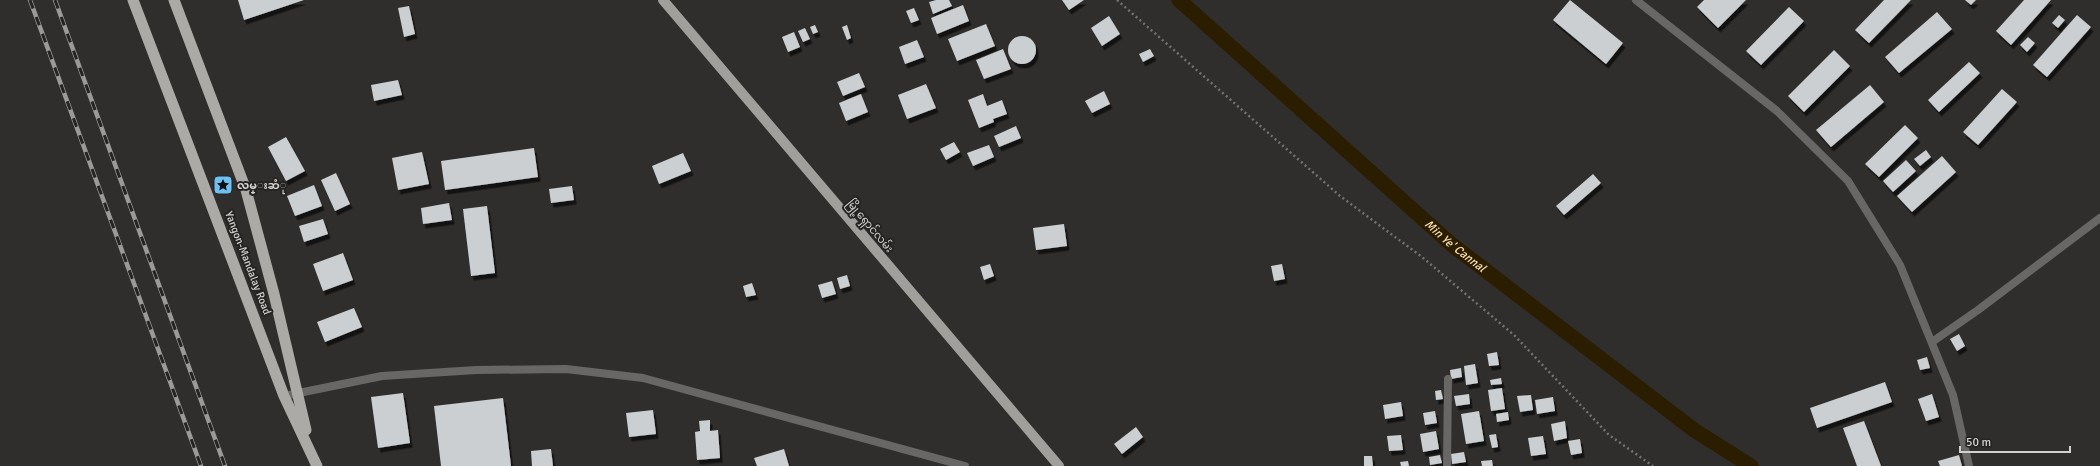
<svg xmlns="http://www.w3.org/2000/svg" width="2100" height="466" font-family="Signika,'Noto Sans Myanmar',sans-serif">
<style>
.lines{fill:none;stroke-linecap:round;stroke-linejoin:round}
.canal{stroke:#2b1d00;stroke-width:15}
.building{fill:#cccfd1;filter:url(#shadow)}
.path{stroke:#737270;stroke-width:2.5;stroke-dasharray:2 3;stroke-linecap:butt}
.minor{stroke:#686766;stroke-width:8}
.primary{stroke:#a09f9c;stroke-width:10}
.trunk{stroke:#abaaa6;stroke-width:11}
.rail-casing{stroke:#9b9a98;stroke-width:4.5}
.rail{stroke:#262422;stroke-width:3;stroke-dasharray:9;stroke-linecap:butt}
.labels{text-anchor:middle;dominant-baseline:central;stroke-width:4;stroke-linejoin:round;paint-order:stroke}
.poi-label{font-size:11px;font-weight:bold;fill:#d2d1d0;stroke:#262422;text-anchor:start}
.street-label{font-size:11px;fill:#d2d1d0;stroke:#262422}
.water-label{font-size:12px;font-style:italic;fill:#fadfae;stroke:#262422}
</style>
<defs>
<filter id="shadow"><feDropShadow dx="2.5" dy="4.5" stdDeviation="0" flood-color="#0009"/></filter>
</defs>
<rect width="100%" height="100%" fill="#2f2e2c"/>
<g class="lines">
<path class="canal" id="s1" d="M1179,0L1451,244L1694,430L1751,466"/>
</g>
<g class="building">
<polygon points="238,0 304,0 244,20"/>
<polygon points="936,0 949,0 952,6 933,14 929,2"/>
<polygon points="1062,0 1084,0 1069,10"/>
<polygon points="1570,0 1623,43 1606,64 1553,20"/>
<polygon points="1704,0 1746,0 1718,28 1697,7"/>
<polygon points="1884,0 1911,0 1869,43 1855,30"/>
<polygon points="1965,0 1976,0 1971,5"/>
<polygon points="2024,0 2051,0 2011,45 1996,31"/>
<polygon points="963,5 969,21 937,34 931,18"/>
<polygon points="409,6 415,34 404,37 398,8"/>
<polygon points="1789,7 1804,21 1761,65 1746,51"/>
<polygon points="914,8 919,20 911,23 906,11"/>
<polygon points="1937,12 1952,29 1899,73 1885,57"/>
<polygon points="2059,15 2065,20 2058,28 2052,23"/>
<polygon points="2077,15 2091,27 2047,77 2033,65"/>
<polygon points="1109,16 1120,34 1102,46 1091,28"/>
<polygon points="986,24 995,46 957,61 948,39"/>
<polygon points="815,25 818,32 813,34 810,27"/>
<polygon points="847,25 851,38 847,40 842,27"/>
<polygon points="805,28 810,39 803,42 798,31"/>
<polygon points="794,32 800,47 788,52 782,37"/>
<circle cx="1022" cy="50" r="14"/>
<polygon points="2028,37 2035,43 2027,52 2020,45"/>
<polygon points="917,40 924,57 905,64 899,47"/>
<polygon points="1003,49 1011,69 984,79 976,60"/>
<polygon points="1150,49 1154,56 1143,62 1139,54"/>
<polygon points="1834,50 1850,66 1804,112 1788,96"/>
<polygon points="1969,62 1980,73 1939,112 1928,100"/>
<polygon points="859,73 865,87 843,96 837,82"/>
<polygon points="398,80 402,95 374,101 371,85"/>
<polygon points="926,84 936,108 907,119 898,95"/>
<polygon points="1870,85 1884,102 1831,147 1816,130"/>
<polygon points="2002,89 2017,102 1978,145 1963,132"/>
<polygon points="1104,91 1110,104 1092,113 1085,101"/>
<polygon points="861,94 868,112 846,121 839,103"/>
<polygon points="983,94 987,106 1002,100 1007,114 993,119 994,122 979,128 968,100"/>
<polygon points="1905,125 1918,138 1879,177 1865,164"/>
<polygon points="1016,126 1021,138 999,147 994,136"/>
<polygon points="286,137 305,171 286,181 268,147"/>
<polygon points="954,142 960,152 946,160 940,149"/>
<polygon points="989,145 994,157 973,166 967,153"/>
<polygon points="534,148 538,177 445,190 441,161"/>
<polygon points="1926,150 1931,157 1920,166 1914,159"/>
<polygon points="422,152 429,184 398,190 392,158"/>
<polygon points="683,153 691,171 659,184 652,166"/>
<polygon points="1942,156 1956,172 1912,212 1897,196"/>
<polygon points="1906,160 1916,171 1893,192 1883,181"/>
<polygon points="336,173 350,204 335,211 321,180"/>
<polygon points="1593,174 1601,183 1564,215 1556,206"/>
<polygon points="314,185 322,206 295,216 287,196"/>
<polygon points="572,186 574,200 551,203 549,189"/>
<polygon points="449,203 452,220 423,224 421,208"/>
<polygon points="487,206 495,273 471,276 463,209"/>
<polygon points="323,219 328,234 304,242 299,226"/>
<polygon points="1064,224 1067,246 1036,250 1033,228"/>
<polygon points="343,253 353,280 323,291 313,264"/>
<polygon points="990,264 994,276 984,280 980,267"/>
<polygon points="1282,264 1285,279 1274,281 1271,266"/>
<polygon points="847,275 850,286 840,289 837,278"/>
<polygon points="832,281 836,294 822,298 818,285"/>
<polygon points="752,283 756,295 746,297 743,286"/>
<polygon points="354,308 362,327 325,342 317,322"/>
<polygon points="1959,334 1965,346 1957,351 1950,339"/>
<polygon points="1497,352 1499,365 1489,366 1487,354"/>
<polygon points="1927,357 1930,368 1920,370 1917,360"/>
<polygon points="1475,364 1478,383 1466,385 1464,366"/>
<polygon points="1461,368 1462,377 1451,379 1450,370"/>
<polygon points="1501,378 1502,384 1491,385 1490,380"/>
<polygon points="1885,382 1892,402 1817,428 1810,408"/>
<polygon points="1502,388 1505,409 1491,411 1488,390"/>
<polygon points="1441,390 1443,399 1436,400 1435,391"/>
<polygon points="403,393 410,443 378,448 371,397"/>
<polygon points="1469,394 1470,404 1456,406 1454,396"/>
<polygon points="1932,394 1939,417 1926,421 1918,399"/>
<polygon points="1531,395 1533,410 1520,412 1517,396"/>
<polygon points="1553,397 1555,411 1537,414 1535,400"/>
<polygon points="503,398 511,466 441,466 434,406"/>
<polygon points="1401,402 1403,416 1385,419 1383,405"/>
<polygon points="653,410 656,434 629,437 626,413"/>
<polygon points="1435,411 1437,423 1425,425 1423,413"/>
<polygon points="1479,411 1484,441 1466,444 1461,414"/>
<polygon points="1508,412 1509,420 1497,422 1496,414"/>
<polygon points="710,420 710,431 718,430 720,458 697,460 695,432 700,431 699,421"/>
<polygon points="1565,421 1567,438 1554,441 1551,424"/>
<polygon points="1864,421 1881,466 1857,466 1843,428"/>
<polygon points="1136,427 1143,437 1122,454 1114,444"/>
<polygon points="1436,431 1439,449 1423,452 1420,434"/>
<polygon points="1496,434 1498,447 1492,448 1489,435"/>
<polygon points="1401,435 1403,450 1389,451 1387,436"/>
<polygon points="1543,436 1546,454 1531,456 1528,438"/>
<polygon points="1580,439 1582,453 1571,455 1568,441"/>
<polygon points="551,449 553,466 532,466 531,451"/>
<polygon points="784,449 789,466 757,466 754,458"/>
<polygon points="1464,452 1466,462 1452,464 1451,454"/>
<polygon points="1440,455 1442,463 1430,465 1429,457"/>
<polygon points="1959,455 1962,466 1940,466 1938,461"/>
<polygon points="1364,456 1372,456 1373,466 1364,466"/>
<polygon points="1492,460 1493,466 1482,466 1481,461"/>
<polygon points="1408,461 1409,466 1401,466 1400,462"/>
</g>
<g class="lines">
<polyline class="path" points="1117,0 1340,196 1422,257 1514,335 1609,435 1653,466"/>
<g class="minor">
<polyline points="1636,0 1777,111 1848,181 1900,265 1953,395 1969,466"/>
<polyline points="1932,342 1978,310 2100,218"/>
<polyline points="284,396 382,376 476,370 566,369 643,378 965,466"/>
<polyline points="1447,466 1448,379"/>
</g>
<polyline class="primary" points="663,0 1059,466"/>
<g class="trunk">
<polyline points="133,0 284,396 317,466"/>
<polyline points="174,0 246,190 274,294 306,430"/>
</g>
<g class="rail-casing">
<g id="rail">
<polyline points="30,0 201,466"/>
<polyline points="55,0 225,466"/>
</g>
</g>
<use href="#rail" class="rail"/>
</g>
<defs>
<g id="sight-square" transform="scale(1)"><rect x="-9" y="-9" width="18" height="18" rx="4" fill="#6dc2f3" stroke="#262422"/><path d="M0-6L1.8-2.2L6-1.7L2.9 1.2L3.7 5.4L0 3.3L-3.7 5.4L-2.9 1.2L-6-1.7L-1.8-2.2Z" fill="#111"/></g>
</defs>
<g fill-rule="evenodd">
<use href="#sight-square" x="223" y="185"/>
</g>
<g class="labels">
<g class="poi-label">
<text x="237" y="185">လမ္းဆံု</text>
</g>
<g class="street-label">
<text transform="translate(870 226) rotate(50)">မြို့ရှောင်လမ်း</text>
<text transform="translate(248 263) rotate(69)">Yangon-Mandalay Road</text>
</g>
<g class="water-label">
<text stroke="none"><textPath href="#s1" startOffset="370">Min Ye' Cannal</textPath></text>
</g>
</g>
<path d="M1960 446v6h110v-6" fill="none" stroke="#d2d1d0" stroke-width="2"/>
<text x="1966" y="446" font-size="12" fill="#d2d1d0" stroke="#262422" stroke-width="3" paint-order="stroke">50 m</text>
</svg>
